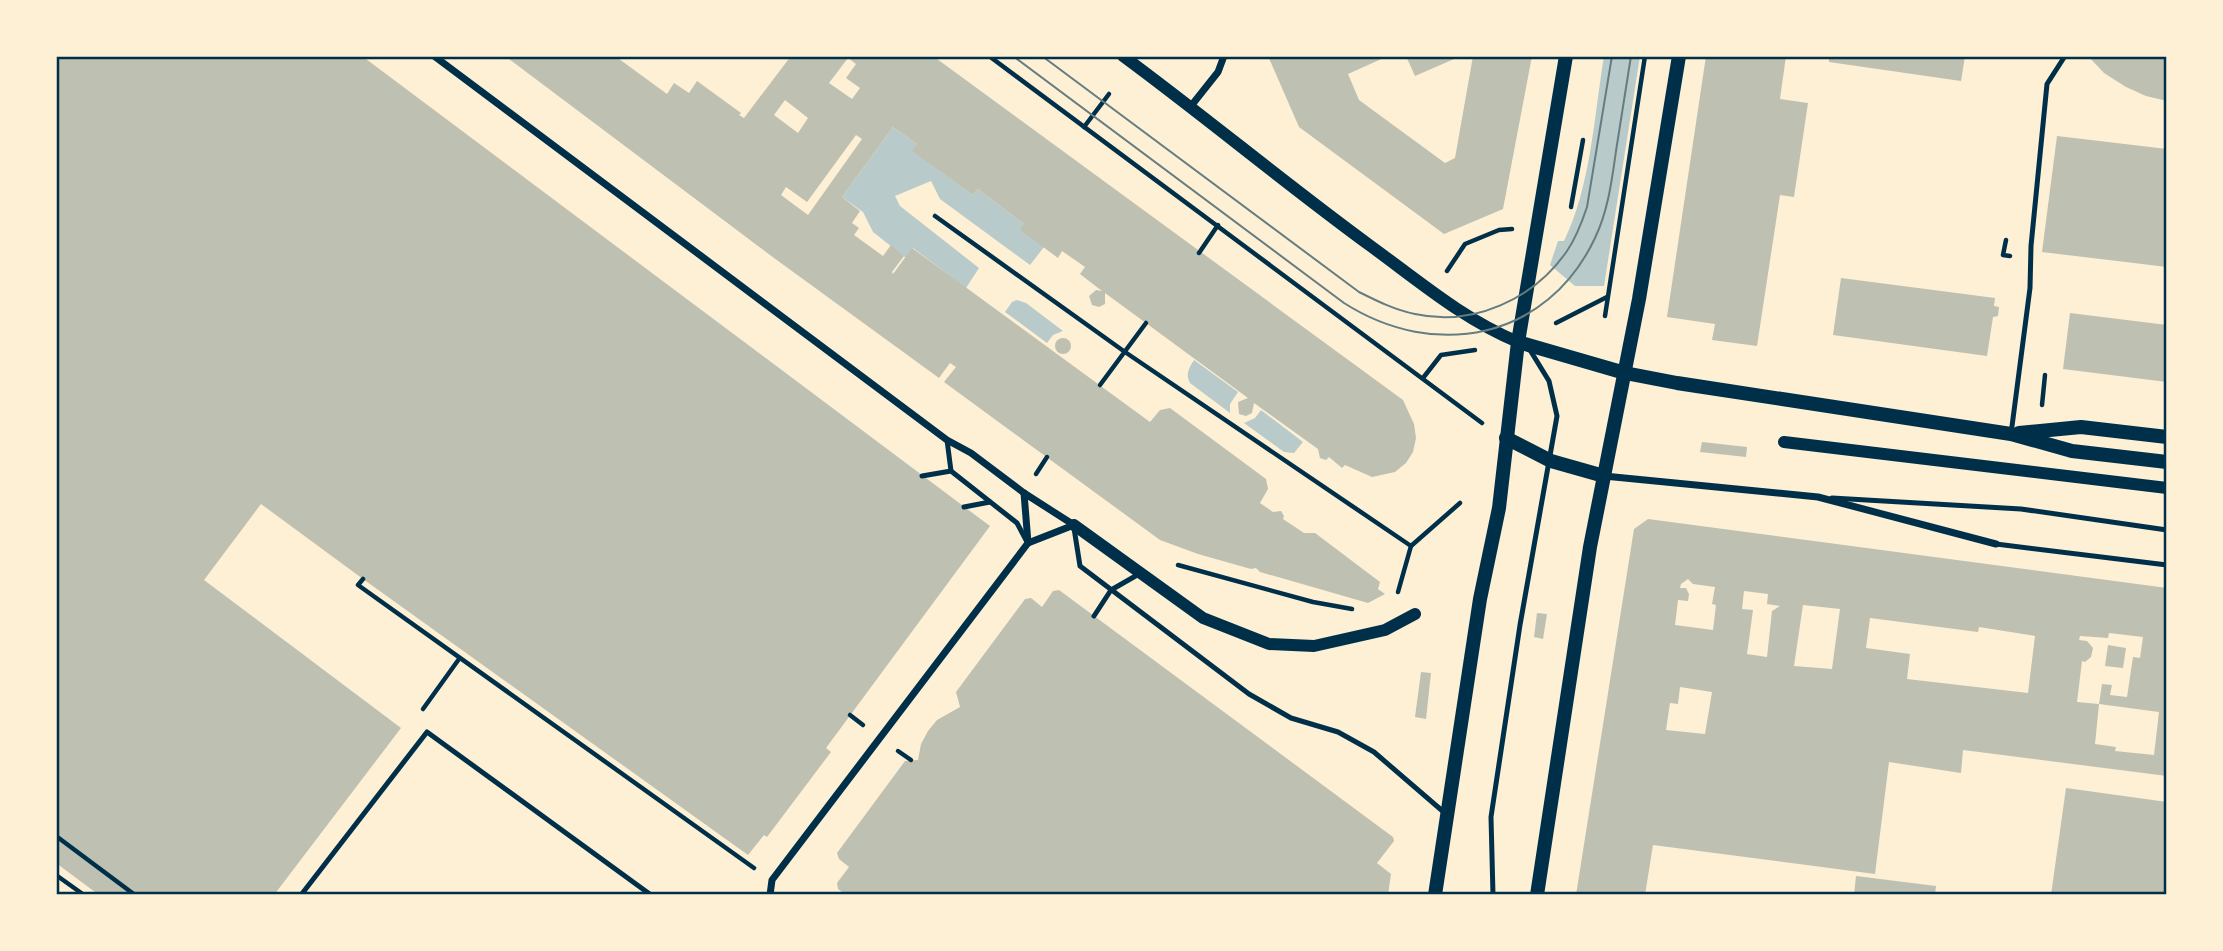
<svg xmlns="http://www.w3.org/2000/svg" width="2223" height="951" font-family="'Noto Sans',sans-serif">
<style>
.green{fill:#b9caca}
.building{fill:#bec0b2;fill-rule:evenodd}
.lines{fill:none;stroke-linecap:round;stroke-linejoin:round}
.path{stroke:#003049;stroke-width:4.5}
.service{stroke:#003049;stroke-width:5}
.minor{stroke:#003049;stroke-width:7}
.tertiary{stroke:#003049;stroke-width:12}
.secondary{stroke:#003049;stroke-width:14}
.tram{stroke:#657d81;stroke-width:2}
.neatline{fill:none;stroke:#003049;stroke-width:2.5}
</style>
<rect width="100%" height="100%" fill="#fdf0d5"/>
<g class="green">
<path d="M1604,56H1640L1604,286H1575L1550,265L1558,241H1564C1591,186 1594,116 1604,56Z"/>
<polygon points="893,127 917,144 913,151 973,195 978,189 1024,224 1044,247 1030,265 940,199 931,181 895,196 900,206 979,268 966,288 913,248 906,258 873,232 863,212 842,197"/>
<polygon points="1017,300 1026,303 1063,331 1053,335 1047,343 1005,312 1012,302"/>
<path d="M1194,360L1238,392L1230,404V413L1190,383C1185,374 1189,368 1194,360Z"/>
<polygon points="1261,410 1303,442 1294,453 1284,452 1244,423 1255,418"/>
</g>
<g class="building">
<polygon points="56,56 362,56 990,526 826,748 831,752 767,837 764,835 748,855 363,579 261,504 204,580 401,728 274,895 99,895 56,863"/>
<path d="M505,56H615L667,94L674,83L689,93L697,81L741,113L739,115L744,118L791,56H933L1403,400L1414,424L1416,438L1413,452L1406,463L1395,472L1372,477L1345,465L1342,468L1329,457L1326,460L1320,458L1318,449L1254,403L1252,413L1246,416L1239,414L1238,402L1248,398L1105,293V304L1099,307L1092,305L1089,296L1096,290L1102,291L1080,274L1085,267L1062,251L1058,258L1020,230L1024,224L978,189L973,195L912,151L917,144L893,127L842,197L860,211L852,223L859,228L854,235L883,256L891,245L904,256L892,272L893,274L912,248L1150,422L1160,410L1170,408L1266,479L1268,489L1260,503L1273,512L1281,511L1284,516L1283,519L1304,533H1315L1380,582L1378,589L1385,594L1368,603L1260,572L1256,568L1251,569L1198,554L1160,540L944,382L956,367L950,363L939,378L774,258ZM848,58L856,64L846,78L860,88L852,99L829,83ZM785,100L808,118L798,133L774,115ZM856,135L862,139L808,215L781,195L786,187L807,202Z"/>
<polygon points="1268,56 1388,56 1348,74 1359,100 1445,163 1455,158 1473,56 1532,56 1503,209 1444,234 1299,127"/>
<polygon points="1406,56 1461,56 1415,76"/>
<polygon points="1706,56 1786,56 1780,99 1808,103 1794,197 1780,195 1757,346 1712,340 1715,324 1667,317"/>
<polygon points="1829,56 1965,56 1961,81 1829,62"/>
<polygon points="2088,56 2167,56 2167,101 2146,96 2126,87 2104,73"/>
<polygon points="2057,136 2167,149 2167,267 2042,252"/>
<polygon points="1841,278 1995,298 1994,306 1999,307 1998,316 1993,317 1987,356 1833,335"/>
<polygon points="2070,313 2167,325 2167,382 2063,369"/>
<circle cx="1063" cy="346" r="8"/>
<polygon points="1702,442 1747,447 1746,457 1700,452"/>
<path d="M1648,519L2167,588V776L1963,750L1961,773L1889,762L1875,874L1653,845L1645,895H1576L1634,529ZM1688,579L1693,584L1715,587L1712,604L1716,605L1713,630L1675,625L1678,600L1688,601L1689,594L1686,588H1680L1681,584ZM1744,591L1768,594L1767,604L1780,606L1772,611L1767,657L1747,654L1753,610L1742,609ZM1803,605L1840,609L1832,669L1794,666ZM1870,618L1978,632L1979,627L2035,636L2028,693L1907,679L1910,654L1866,648ZM2109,633L2143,637L2140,658L2133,657L2127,697L2110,695L2112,685L2102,684L2099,704L2077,702L2082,661L2085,662L2091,657L2093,648L2087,641L2079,640L2080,636L2108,638ZM1680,687L1712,692L1705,734L1666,730L1670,703L1678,704ZM2099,704L2159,712L2154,755L2115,751L2116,747L2095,744Z"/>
<polygon points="1059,590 1393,837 1394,841 1377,863 1391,874 1388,895 846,895 838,889 837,883 849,867 839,859 837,853 905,761 918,760 921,744 928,731 937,720 960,707 956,692 1025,599 1031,598 1042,607 1053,591"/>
<polygon points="1537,613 1547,614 1543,639 1534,637"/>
<polygon points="2108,645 2126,648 2123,668 2105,666"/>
<polygon points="1421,672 1431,673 1426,719 1415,717"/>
<polygon points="2066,788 2167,802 2167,895 2051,895"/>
<polygon points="1856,876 1936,886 1935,895 1854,895"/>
</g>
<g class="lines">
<g class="path">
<polyline points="989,56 1482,423"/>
<polyline points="1084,127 1109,94"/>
<polyline points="1571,207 1583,140"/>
<polyline points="935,216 1125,352 1411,546"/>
<polyline points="2006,240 2003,255 2010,256"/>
<polyline points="1199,253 1218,225"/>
<polyline points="1447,271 1465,244 1499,230 1512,229"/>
<polyline points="1605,316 1645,56"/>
<polyline points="1556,323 1607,297"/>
<polyline points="1423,378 1441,355 1475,350"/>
<polyline points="1100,385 1146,323"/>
<polyline points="2042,405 2045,375"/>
<polyline points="1036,474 1047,457"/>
<polyline points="1178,565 1313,602 1352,609"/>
<polyline points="363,579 358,585 754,868"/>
<polyline points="1398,592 1411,546 1460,503"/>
<polyline points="423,709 459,659"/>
<polyline points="850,715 863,725"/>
<polyline points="898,751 911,760"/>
<polyline points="56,836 135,895"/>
<polyline points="56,875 84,895"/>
</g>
<g class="service">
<polyline points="2011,434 2030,288 2031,246 2047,84 2065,56"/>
<polyline points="947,440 951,471"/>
<polyline points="922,476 951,471 1017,523 1026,540"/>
<polyline points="1832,498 2021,509 2167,530"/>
<polyline points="964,507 990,502"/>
<polyline points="1074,528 1080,566 1249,694 1291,718 1338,732 1374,752 1446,814"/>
<polyline points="1996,544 2167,565"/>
<polyline points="1094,616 1111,590 1139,574"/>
<polyline points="301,895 427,732 651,895"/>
<polyline points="1493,895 1491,817 1520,625 1557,416 1549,381 1530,350"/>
</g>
<g class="minor">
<polyline points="434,56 947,440 971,453 1024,493 1074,525"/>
<polyline points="1191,106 1218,72 1224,56"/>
<polyline points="1604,476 1818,497 1996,544"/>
<polyline points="1024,493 1028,543"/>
<polyline points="770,895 772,880 1028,543 1074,525"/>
</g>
<g class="tertiary">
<path d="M1123,56C1207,118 1287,185 1372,247C1420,282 1463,319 1518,342"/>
<polyline points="1784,442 2167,488"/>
<polyline points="1074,525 1203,618 1269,644 1314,646 1385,630 1415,614"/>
</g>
<g class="secondary">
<polyline points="1518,342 1625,373 1677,383 2011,434 2072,451 2167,462"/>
<polyline points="2019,433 2081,427 2167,437"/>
<polyline points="1506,438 1551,461 1604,476"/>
<polyline points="1435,895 1480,599 1499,508 1518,342 1566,56"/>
<polyline points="1537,895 1590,547 1639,299 1679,56"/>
</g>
<g class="tram">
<path d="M1013,56L1344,303C1435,361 1547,340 1595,238C1608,211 1612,180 1616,151C1621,119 1626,88 1631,56"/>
<path d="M1042,56L1359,292C1377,301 1395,310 1415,314C1473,327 1534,299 1567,251C1576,238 1582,222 1587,207L1612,56"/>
</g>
</g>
<rect width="2223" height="951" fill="none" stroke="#fdf0d5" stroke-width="116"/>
<rect x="58" y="58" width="2107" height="835" class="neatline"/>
</svg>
